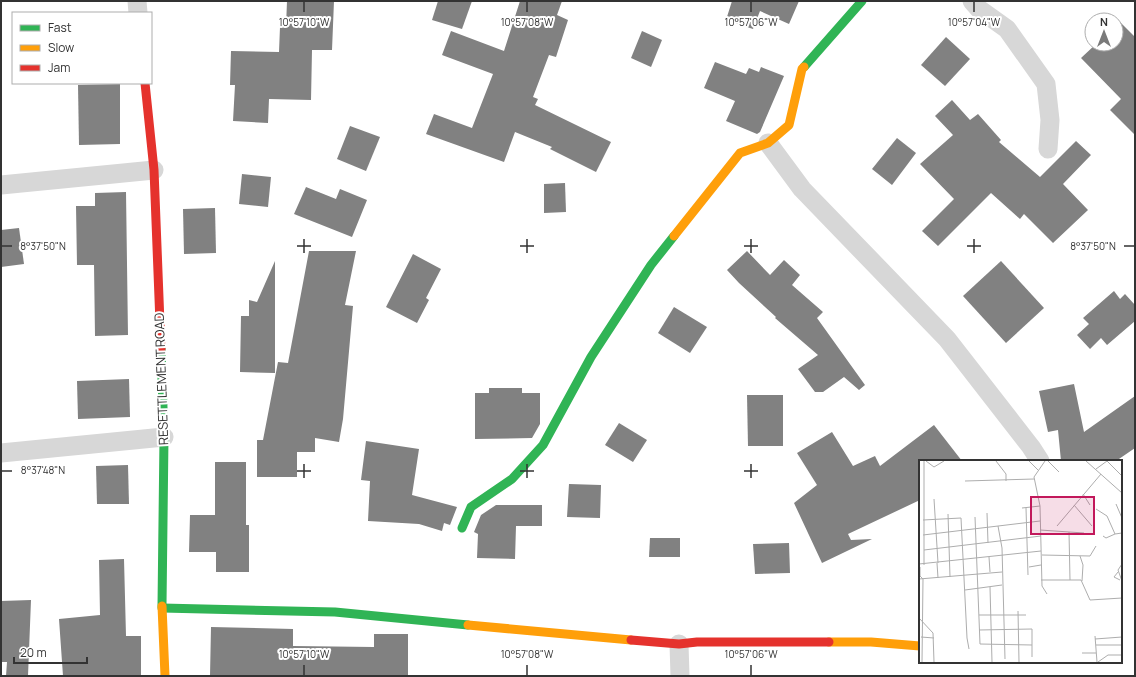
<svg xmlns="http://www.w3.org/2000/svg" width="1136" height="677" font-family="Manrope,sans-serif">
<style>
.building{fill:#818181}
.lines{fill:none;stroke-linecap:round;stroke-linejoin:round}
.street{stroke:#d7d7d7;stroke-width:19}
.fast{stroke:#30b455;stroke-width:9}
.slow{stroke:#ff9f0a;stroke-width:9}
.jam{stroke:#e5322d;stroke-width:9}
.ticks{fill:none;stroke:#333;stroke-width:1.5}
.labels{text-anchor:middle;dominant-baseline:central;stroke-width:4;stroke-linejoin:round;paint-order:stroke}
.street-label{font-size:13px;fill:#333;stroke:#fff}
.inset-road{fill:none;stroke:#adadad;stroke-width:1}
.view{fill:#c2185b;fill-opacity:0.15;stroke:#c2185b;stroke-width:2}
.inset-edge{fill:none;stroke:#333;stroke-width:2}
.ticks-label{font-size:10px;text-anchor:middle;fill:#333;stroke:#fff;stroke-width:4;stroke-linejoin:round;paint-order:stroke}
</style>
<rect width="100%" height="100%" fill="#fff"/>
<g class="building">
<polygon points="287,1 334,1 332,50 312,50 311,100 269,99 268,123 233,121 235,85 230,85 231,51 279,52 280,27 286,27"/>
<polygon points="438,1 472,1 462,29 432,20"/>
<polygon points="520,1 562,1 557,15 568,20 556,57 549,55 533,97 538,99 535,105 611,142 596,172 550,149 552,147 515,132 504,162 426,134 434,114 472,128 493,74 442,55 451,31 504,51"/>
<polygon points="732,1 799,1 789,24 760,11 753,29 726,20"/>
<polygon points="1116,18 1135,37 1135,135 1110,110 1121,99 1081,58 1096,44 1116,44"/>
<polygon points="642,31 662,40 651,67 631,58"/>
<polygon points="946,37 970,59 945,86 921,65"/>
<polygon points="715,62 746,74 749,68 759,72 761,67 784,76 760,132 757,134 726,121 735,101 704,88"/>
<polygon points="120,84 120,144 79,145 78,85"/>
<polygon points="952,100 970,120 978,114 1001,140 999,142 1040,177 1076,141 1091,155 1063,184 1088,210 1053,243 1024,214 1020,219 991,193 938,246 922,231 954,199 920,164 953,135 935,116"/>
<polygon points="350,126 380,137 366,171 337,159"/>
<polygon points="897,138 916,153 892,185 872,169"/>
<polygon points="242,174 271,177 268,207 239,204"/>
<polygon points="565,183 566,212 544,213 544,184"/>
<polygon points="306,187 336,199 340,189 367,200 352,237 294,214"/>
<polygon points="126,192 128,335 95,336 94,265 77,265 76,206 95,206 95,193"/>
<polygon points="215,208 216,253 184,254 183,209"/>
<polygon points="19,228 24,264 1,267 1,230"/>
<polygon points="309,251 356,251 345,305 353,306 343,419 339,442 315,438 315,452 297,452 297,477 257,477 257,440 263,440 278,362 288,363"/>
<polygon points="747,251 770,275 784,260 800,275 792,285 823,312 817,318 865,385 859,390 844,377 823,392 815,392 798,369 818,355 775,318 776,317 739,283 727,270"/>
<polygon points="413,254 441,269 426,298 429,300 417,323 386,307"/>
<polygon points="275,261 275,373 240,372 241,316 249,316 249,300 257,302"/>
<polygon points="1001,261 1044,308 1006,343 963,296"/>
<polygon points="1114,291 1120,299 1125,294 1135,305 1135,321 1107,345 1101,338 1090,349 1077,335 1089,324 1083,318"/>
<polygon points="674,307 707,327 690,353 658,333"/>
<polygon points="129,379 130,417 78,419 77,381"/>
<polygon points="1074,384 1084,432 1135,396 1135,448 1116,461 1061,461 1058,430 1048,432 1039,391"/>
<polygon points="489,388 522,388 522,393 540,393 540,424 532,438 475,439 475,393 489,393"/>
<polygon points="747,395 783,395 783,446 748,446"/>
<polygon points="619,423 647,440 633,462 605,445"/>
<polygon points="934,425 962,461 920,461 920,500 848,534 851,540 872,539 822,563 794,503 817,485 797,453 832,432 853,466 875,456 880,466"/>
<polygon points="366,441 419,449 412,495 457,507 450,525 444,523 442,531 419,524 368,521 370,481 361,480"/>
<polygon points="215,462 246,462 246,525 249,525 249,572 216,572 216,552 189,552 190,515 215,515"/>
<polygon points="128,465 129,504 97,504 96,466"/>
<polygon points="569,484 601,485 600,518 567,517"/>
<polygon points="496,505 542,505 542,526 516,526 515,559 477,558 478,534 474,532 481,515"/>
<polygon points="650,538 680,538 680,557 649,557"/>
<polygon points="789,543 790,573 755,574 753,544"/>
<polygon points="124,559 126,636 141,636 141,676 63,676 59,619 100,615 99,560"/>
<polygon points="31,600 28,676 6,676 7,662 1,662 1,601"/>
<polygon points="211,627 293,629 293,646 374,647 374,634 408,634 408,676 210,676"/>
</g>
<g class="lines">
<g class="street">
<polyline points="137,1 138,13"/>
<polyline points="972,1 979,9 1007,29 1046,84 1050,120 1048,149"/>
<polyline points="768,143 802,189 947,339 1031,447 1040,461"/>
<polyline points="1,185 154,170"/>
<polyline points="1,453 164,437"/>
<polyline points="679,644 680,676"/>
</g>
<g class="fast">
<polyline points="804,67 862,1"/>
<polyline points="161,349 164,437 162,606"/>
<polyline points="462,528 471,507 512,479 543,445 591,357 651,265 674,236"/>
<polyline points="162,608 335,612 468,625"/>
</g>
<g class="slow">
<polyline points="674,236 740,153 768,143 789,125 802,69 804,67"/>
<polyline points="162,606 165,676"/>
<polyline points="468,625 631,640"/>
<polyline points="829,642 871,642 920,646"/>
</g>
<g class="jam">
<polyline points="145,83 154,170 161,349"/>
<polyline points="631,640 679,644 697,642 829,642"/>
</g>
</g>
<path class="ticks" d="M304,2V12M527,2V12M751,2V12M974,2V12M304,239V253M527,239V253M751,239V253M974,239V253M2,246H12M297,246H311M520,246H534M744,246H758M967,246H981M1124,246H1134M304,464V478M527,464V478M751,464V478M2,471H12M297,471H311M520,471H534M744,471H758M304,665V675M527,665V675M751,665V675"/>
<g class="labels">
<g class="street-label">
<text transform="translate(161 379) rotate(-92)">RESETTLEMENT ROAD</text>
</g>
</g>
<g transform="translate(919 460)">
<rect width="203" height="203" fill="#fff"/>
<path class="inset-road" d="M5,1V105M7,1L15,7L25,1M77,1L87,14V21M110,1L119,10M126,1L115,17L121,46L123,126L128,134M129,1L140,12M167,1L203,33M188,1L203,16M177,9L188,1M46,21L115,19M164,34L171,45M15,39L19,103M197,44L203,58M155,45L173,66M103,48L121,46M107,48L109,115M177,49L188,56L196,74L203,73M68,53L69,83M29,54L31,117M56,57L61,184L113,185M4,60L42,58L48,178L50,189M79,66L83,88L86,199M138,66L182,14M121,70L165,73M150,72L151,120M4,75L121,61M184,76L187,78L196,74M5,90L122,76M123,95L171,96L177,86M161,96L164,105L163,121M70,97L71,112M18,103L19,118M0,104L122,91M203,104L199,110L203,121M1,107V116L4,119L3,202M110,107L122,105M199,112L195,117L201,120M0,119L83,112M122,120H162L171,140L203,138M71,127L73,202M46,130L83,125M99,151L100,202M60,155H107M0,158L14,173L15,202M60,170L113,169V197M176,176L178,202M2,177L15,178M176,179L203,177M177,185H203M163,193H177M179,202L189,195H203"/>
<path class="view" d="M112,37H175V74H112Z"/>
<rect width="203" height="203" class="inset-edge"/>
</g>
<g class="ticks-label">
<text x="304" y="26">10°57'10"W</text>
<text x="527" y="26">10°57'08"W</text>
<text x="751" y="26">10°57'06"W</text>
<text x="974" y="26">10°57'04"W</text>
<text x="43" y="250">8°37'50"N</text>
<text x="1093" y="250">8°37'50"N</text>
<text x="43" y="474">8°37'48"N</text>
<text x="304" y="658">10°57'10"W</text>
<text x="527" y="658">10°57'08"W</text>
<text x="751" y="658">10°57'06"W</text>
</g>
<rect width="1136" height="677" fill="none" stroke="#333333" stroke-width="4"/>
<rect x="12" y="12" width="140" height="72" fill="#ffffff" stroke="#adadad"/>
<rect x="20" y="25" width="20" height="6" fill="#30b455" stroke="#adadad"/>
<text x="48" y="32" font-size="12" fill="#333333">Fast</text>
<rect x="20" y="45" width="20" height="6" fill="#ff9f0a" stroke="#adadad"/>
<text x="48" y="52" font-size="12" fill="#333333">Slow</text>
<rect x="20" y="65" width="20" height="6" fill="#e5322d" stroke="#adadad"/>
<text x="48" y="72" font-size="12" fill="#333333">Jam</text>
<g transform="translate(1104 32)"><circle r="19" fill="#ffffff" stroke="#adadad"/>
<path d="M0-3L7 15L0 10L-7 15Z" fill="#7a7a7a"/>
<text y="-6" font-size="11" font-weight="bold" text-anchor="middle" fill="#333333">N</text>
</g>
<path d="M14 657v6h73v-6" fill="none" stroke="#333333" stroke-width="2"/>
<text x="20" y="657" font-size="12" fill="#333333" stroke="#ffffff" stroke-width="3" paint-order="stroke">20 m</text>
</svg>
